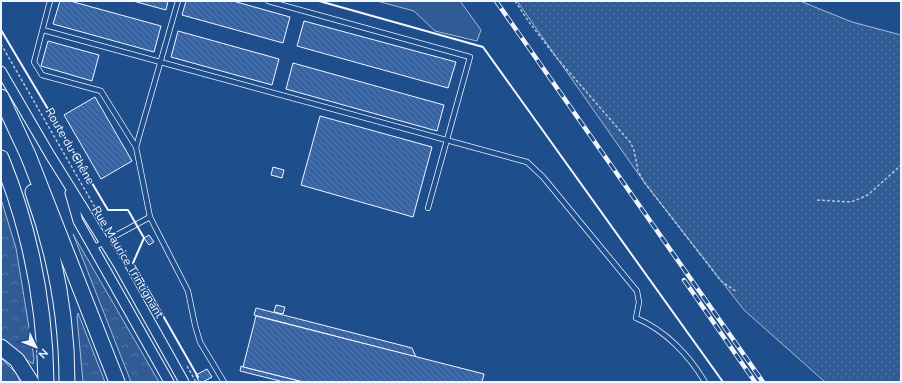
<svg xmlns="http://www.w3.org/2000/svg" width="902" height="383" font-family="'Nunito Sans',sans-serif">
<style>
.grass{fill:url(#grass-dots);stroke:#a8bbd7}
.forest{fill:url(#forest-crowns);stroke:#a8bbd7}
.built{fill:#305b95;stroke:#a8bbd7}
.building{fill:url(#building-back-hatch);stroke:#f2f6ff}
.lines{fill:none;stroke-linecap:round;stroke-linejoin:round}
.service-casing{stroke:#f2f6ff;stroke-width:6}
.minor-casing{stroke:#f2f6ff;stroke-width:11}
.trunk-casing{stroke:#f2f6ff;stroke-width:17}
.path{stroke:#b3c4dc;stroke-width:1.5;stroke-dasharray:3 2;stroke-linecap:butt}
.service{stroke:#1f4e8c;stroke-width:4.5}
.minor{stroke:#1f4e8c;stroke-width:9}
.trunk{stroke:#1f4e8c;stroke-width:15}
.rail-casing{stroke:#f2f6ff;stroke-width:4.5}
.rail{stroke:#1f4e8c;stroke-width:3;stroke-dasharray:9;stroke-linecap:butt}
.wall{stroke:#f2f6ff;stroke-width:2}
.labels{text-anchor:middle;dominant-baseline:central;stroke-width:3;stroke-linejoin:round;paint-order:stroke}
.street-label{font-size:12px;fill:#f2f6ff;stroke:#1f4e8c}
</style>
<defs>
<pattern id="grass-dots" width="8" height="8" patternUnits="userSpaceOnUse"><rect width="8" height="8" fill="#305b95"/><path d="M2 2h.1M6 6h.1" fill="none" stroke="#4e73a5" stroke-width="1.8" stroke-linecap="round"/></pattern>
<pattern id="forest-crowns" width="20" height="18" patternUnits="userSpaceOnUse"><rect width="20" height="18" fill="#305b95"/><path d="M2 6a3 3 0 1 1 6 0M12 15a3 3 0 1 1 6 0" fill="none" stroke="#4e73a5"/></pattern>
<pattern id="building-back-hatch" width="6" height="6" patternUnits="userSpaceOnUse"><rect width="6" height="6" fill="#3563a3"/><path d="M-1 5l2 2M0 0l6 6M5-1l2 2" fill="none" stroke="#537ab1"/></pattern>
</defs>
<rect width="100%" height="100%" fill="#1f4e8c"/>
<polygon class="grass" points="517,1 800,1 852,22 901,35 901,382 825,382 744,310 644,182"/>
<g class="forest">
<polygon points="1,199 16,248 34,358 33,364 1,343"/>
<polygon points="73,234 159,382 131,382"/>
<polygon points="78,313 105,382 83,382 77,317"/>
<polygon points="1,358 17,374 20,382 1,382"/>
</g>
<polygon class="built" points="377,1 460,1 481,30 477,41 435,31 414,11"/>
<g class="building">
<polygon points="60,1 70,1 161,26 154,52 53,24"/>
<polygon points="133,1 168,1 166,10"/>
<polygon points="186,1 233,1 290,17 283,43 182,15"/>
<polygon points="304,21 456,62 448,88 297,46"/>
<polygon points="178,31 279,59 272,85 171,57"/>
<polygon points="48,41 99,55 92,81 41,66"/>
<polygon points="293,63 444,105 437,131 286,89"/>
<polygon points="95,97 132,161 101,179 64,115"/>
<polygon points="320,116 432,147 413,217 301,185"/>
<polygon points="273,167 284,170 282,178 271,175"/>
<polygon points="149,235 154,242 149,245 144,238"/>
<polygon points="276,305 285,307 283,314 274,312"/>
<polygon points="256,308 412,348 416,357 254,315"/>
<polygon points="256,316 484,374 482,382 303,382 243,367"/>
<polygon points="241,366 243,367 303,382 284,382 240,371"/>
<polygon points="207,369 212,377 203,382 199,382 196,375"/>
</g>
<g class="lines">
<g class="service-casing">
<g id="service">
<polyline points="50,1 34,62 42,75 101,91 136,147"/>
<polyline points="268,1 470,57 428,208"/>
<path d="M43,30L527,162L543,177L637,291L639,302L636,318C665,330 689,355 705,382"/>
<polyline points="150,217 136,147 178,1"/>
<polyline points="93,248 150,217 188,291 195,325 200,342 224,382"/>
</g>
</g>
<g class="minor-casing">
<g id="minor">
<polyline points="1,71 50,155 118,264 184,382"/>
<polyline points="70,193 78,221 169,382"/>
</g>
</g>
<g class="trunk-casing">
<g id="trunk">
<polyline points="1,97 28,155 117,382"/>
<path d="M1,158C30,229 45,305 46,382"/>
<path d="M33,192C55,253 67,317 67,382"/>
<polyline points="1,347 17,360 31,382"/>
</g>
</g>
<g class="path">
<polyline points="515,1 529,22 556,57 630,142 634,150 638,171 644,182 721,281 737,292"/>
<polyline points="1,44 100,216"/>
<polyline points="817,200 851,202 868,195 901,165"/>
<polyline points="187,366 196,382"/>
</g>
<use href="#service" class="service"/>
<use href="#minor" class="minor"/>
<use href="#trunk" class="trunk"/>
<g class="rail-casing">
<g id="rail">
<polyline points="496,1 763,382"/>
<polyline points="684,280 755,382"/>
</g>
</g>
<use href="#rail" class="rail"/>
<g class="wall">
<polyline points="319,1 483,47 723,382"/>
<polyline points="1,30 108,210 128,210 144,238 133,263 198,377"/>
</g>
</g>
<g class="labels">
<g class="street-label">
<text transform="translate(70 146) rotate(60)">Route du Chêne</text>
<text transform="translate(128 262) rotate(59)">Rue Maurice Trintignant</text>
</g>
</g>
<rect width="902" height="383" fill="none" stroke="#f2f6ff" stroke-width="4"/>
<g transform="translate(36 347) rotate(133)" stroke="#1f4e8c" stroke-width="3" paint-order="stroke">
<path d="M0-3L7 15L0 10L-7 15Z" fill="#f2f6ff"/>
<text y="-6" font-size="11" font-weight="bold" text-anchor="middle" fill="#f2f6ff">N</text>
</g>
</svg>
